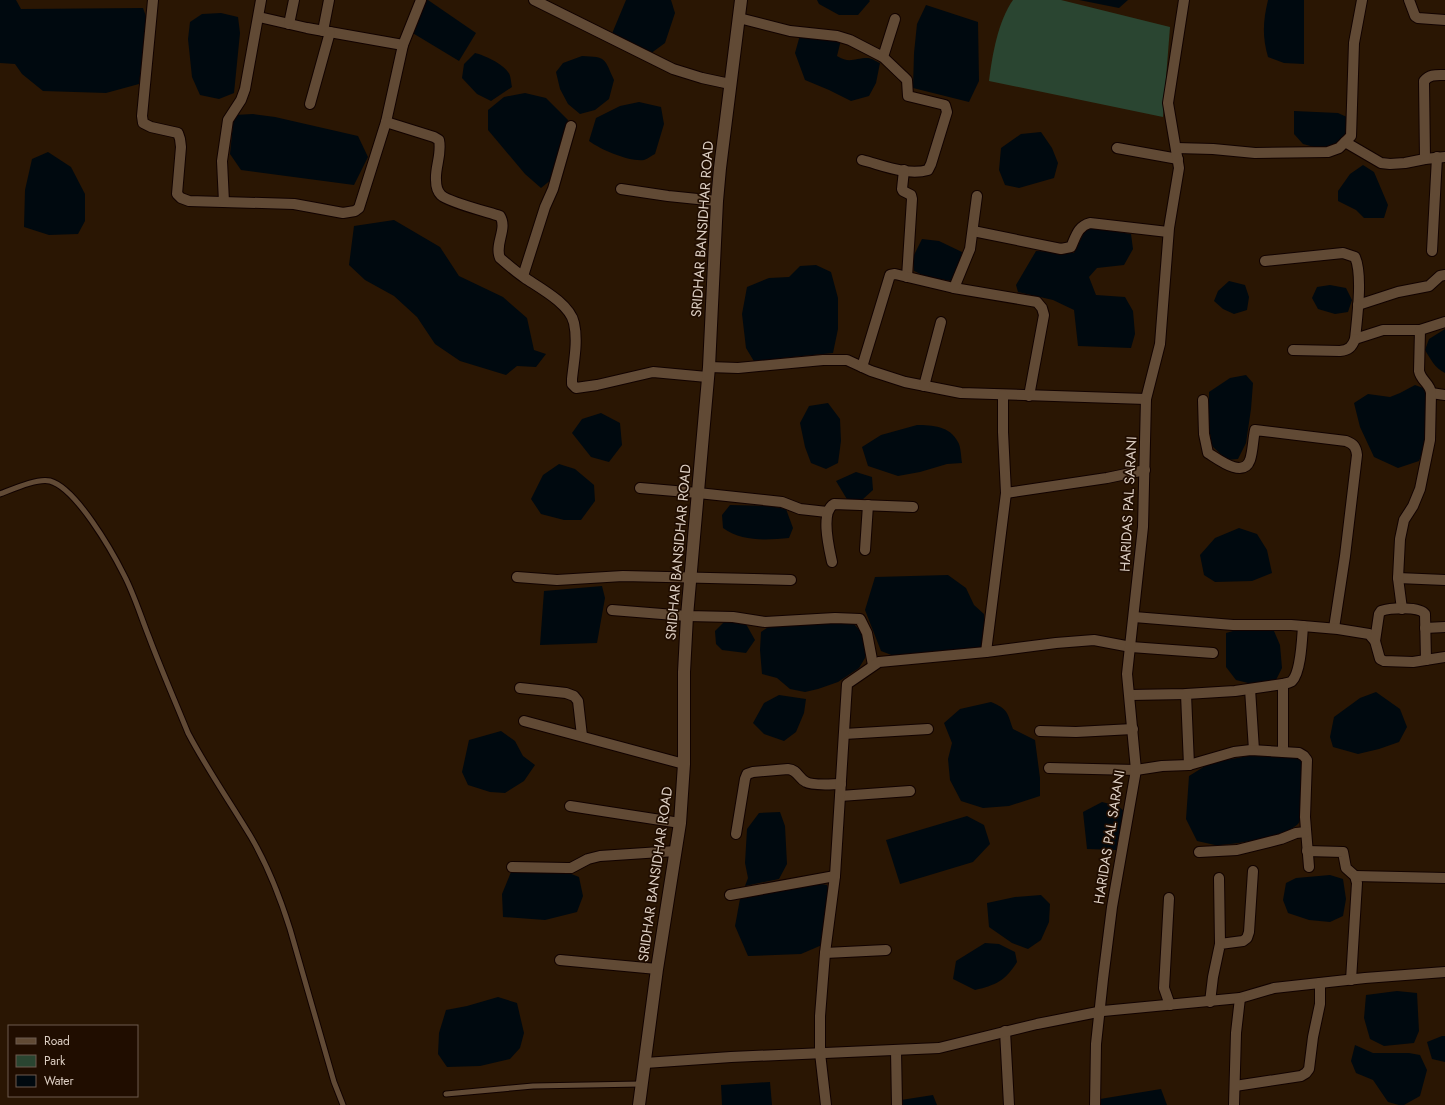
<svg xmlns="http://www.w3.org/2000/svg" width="1445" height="1105" font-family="Jost,sans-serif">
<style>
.green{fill:#2a4531}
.water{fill:#00090f}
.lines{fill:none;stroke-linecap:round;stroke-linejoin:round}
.service-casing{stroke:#110200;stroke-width:7}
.minor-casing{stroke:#110200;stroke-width:12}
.tertiary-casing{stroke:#110200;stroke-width:14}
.service{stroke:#614a35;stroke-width:5}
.minor{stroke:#614a35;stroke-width:10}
.tertiary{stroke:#614a35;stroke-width:12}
.labels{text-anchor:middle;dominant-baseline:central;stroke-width:3.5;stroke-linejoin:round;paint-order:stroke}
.street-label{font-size:14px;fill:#ddcfc3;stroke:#200d00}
</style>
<rect width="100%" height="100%" fill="#2a1603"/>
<path class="green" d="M1013,0H1061L1170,27L1163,117L989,81C992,56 998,21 1013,0Z"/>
<g class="water">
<polygon points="0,0 16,0 21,9 143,8 147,19 139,84 106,93 43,91 22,74 15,64 0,63"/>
<polygon points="426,0 428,0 476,33 459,61 411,32"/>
<polygon points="626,0 671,0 675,13 665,43 650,54 611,36"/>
<polygon points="817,0 869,0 870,1 858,15 839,15 819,4"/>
<polygon points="1079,0 1128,0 1119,8"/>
<path d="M1268,0H1304V64L1284,63L1268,57C1262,36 1263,21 1268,0Z"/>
<polygon points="926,5 978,22 979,81 969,102 913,88 914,53 917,24"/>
<polygon points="221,13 238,17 240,33 234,93 219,99 200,95 192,77 188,39 190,22 202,14"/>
<path d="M836,30L842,36L837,56C850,64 854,58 868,58C872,58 877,62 880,63L876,83L869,96L851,101L829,90L805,80L795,53L800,35L819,34Z"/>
<path d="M475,53C484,55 503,64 508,72C511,75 511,83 512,87L491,101L477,94L462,78L464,64Z"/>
<path d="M582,56C607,57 604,58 614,80L609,99L595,110L580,114L568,104L560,89L556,72L563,63Z"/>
<polygon points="525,93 546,98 568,120 552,179 541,188 525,174 488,130 488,110 504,97"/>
<path d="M639,102L661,107L664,124L655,154C652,155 648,159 644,160C630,162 601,150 589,141L596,118L620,106Z"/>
<polygon points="1294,111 1338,113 1349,118 1348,132 1334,145 1318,148 1303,144 1294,134"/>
<polygon points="253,114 275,117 358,136 368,157 354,185 241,170 230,154 234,115"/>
<polygon points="1041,132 1052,148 1058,163 1054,178 1019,188 1005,185 999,170 1001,148 1021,134"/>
<polygon points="48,152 71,167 85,194 85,221 78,234 49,235 24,227 25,190 32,159"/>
<polygon points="1363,165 1374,172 1388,205 1384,218 1364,218 1356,210 1338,201 1338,191 1350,174"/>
<polygon points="394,220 440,247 459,276 503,297 527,318 534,350 546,354 536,367 517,366 506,375 460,361 435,344 417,317 394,296 365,280 349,265 354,226"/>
<polygon points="1087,227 1131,234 1133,249 1124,265 1097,268 1089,277 1096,295 1125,297 1133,311 1135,334 1131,348 1078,346 1074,310 1053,300 1018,292 1016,285 1036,251 1074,253"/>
<polygon points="922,239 939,241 962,252 958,271 952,281 927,277 914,271 913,257"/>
<polygon points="816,265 831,272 838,298 838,329 833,353 782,358 755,363 746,348 742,314 747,287 769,278 789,277 800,266"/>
<polygon points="1229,281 1245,285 1249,297 1247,310 1234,314 1223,309 1214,301 1218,291"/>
<polygon points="1330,285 1346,288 1352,300 1348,312 1335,314 1318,309 1312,298 1317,287"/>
<path d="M1445,329V373C1435,368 1431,360 1425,350L1429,339Z"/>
<polygon points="1246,375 1253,383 1251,409 1246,443 1238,459 1227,460 1212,446 1209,427 1209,392 1230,378"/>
<polygon points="1415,385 1426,389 1428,405 1427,440 1419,461 1398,468 1374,457 1360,427 1354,403 1368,394 1390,397 1400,393"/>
<polygon points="828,403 840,419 841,441 838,463 826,469 811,463 805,447 800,423 809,406"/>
<polygon points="601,413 620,423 622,445 609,462 591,457 572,433 582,419"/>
<path d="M917,425C932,425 950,426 958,442C961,447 961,457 962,463L947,464L920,472L898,476L868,466L862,447L881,435Z"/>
<polygon points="559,464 575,469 594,485 595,501 581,520 564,520 541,514 531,499 543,475"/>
<polygon points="856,472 872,477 873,490 862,500 848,501 836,481"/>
<path d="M730,505L769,506L786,509L793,528L789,538C767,540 742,542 723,528L722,515Z"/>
<polygon points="1239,528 1257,534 1267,550 1272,573 1252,581 1215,582 1204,575 1200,555 1215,538"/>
<polygon points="948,575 966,588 974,605 984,614 984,634 981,647 894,656 881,651 865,610 875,577"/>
<polygon points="602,586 605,598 597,643 540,645 544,591"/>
<polygon points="725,621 746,624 755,640 746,653 722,650 716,644 715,631"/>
<polygon points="832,622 853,623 862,633 866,644 865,658 859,668 838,682 818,689 805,692 790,689 777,678 762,674 760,650 761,632 773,624"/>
<polygon points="1240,629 1274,631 1280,645 1282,668 1276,680 1252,684 1236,680 1226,667 1226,633"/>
<polygon points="1376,692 1400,709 1407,727 1399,742 1379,749 1358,754 1333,747 1330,737 1334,717 1360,698"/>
<polygon points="779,695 806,699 804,713 796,732 784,741 764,734 753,723 764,703"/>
<path d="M991,702C1008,709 1007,712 1013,729L1035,740L1040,778V796L1009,806L983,808L961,801L950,780L948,759L952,743L944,723L960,709Z"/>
<polygon points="501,731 515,741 523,756 535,765 524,781 505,793 490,792 468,785 462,772 469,740"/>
<path d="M1248,756L1301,757C1301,770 1306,815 1298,824C1285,837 1232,845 1215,845C1209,844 1203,842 1197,841L1186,819L1189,776L1210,763Z"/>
<polygon points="1102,802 1118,806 1124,811 1116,850 1087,849 1083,812"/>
<polygon points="780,812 785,826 787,864 779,879 745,886 748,878 745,863 747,829 759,813"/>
<polygon points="967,816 984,825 990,844 973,862 900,884 886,840"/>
<polygon points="564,871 579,877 583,896 577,912 545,920 503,917 502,894 511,872"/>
<polygon points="1330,875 1343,879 1346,899 1343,916 1330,922 1309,920 1288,913 1283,900 1286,883 1296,878"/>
<polygon points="816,883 827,885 832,900 822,945 801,954 748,956 735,926 740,899"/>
<polygon points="1041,895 1050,904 1049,922 1041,940 1028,949 1012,943 989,927 987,903 1015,897"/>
<path d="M985,943L999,944L1015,952L1017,962C1005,981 996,985 975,990L953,979L956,961Z"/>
<polygon points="1397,991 1417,993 1419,1031 1414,1043 1384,1046 1370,1039 1364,1018 1366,995"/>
<polygon points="498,997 517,1003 524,1033 520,1048 510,1059 480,1066 447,1067 438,1054 439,1033 446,1010 467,1006"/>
<polygon points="1442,1036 1445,1036 1445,1062 1432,1059 1427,1042"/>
<polygon points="1355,1045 1373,1053 1409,1053 1420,1055 1427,1070 1420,1096 1404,1105 1399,1105 1388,1102 1373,1080 1356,1073 1351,1061"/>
<polygon points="770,1082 772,1105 722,1105 721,1085"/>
<polygon points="1161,1089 1167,1105 1100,1105 1100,1099"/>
<polygon points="933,1095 937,1105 900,1105 901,1100"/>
</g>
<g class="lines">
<g class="service-casing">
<g id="service">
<path d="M0,494C13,489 37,478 50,481C76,488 112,551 124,575C134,594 141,617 149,637C161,669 175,701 188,733C207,769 230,802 251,837C268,866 280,897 290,929L334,1082L343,1105"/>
<polyline points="446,1094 533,1086 641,1084"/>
</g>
</g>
<g class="minor-casing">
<g id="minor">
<polyline points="153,0 142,116 143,123 151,127 178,133 180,139 181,147 177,194 181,198 189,201 294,204 343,213 355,211 359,208 386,122 403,45 421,0"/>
<polyline points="534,0 673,69 702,78 730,84"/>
<polyline points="1409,0 1415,16 1418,18 1445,20"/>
<polyline points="259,17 307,28 403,45"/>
<path d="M739,18L790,31L837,36L850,40L883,57L903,76L907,80L908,96L945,105L947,112L931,164L928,170C907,176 882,165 862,160"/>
<polyline points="289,24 294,0"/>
<polyline points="323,31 329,0"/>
<polyline points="883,57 895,19"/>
<polyline points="310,104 330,32"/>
<path d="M386,122L434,137L439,140C442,154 435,167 436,180C436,185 437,191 441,195C448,202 488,212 500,216C508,229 494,244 500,258C508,265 516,272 525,278C540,288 570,304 574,323C578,341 574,360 572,379V384L576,388L597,385L653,372L707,377"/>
<polyline points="1345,142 1381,163 1390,164 1405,163 1425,159 1445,157"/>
<polyline points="1117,148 1178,159"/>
<polyline points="1176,148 1213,149 1255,153 1328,152 1339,148 1351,136 1354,43 1362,0"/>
<path d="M1425,159L1424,81C1430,74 1436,75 1445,75"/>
<polyline points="904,170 902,189 903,191 911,195 912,199 907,277"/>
<polyline points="621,189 668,196 717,201"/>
<polyline points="224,202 222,161 228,120 241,100 245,89 261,0"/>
<path d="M973,231L1061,249L1071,247C1076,236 1078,226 1090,223L1168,232"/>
<polyline points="1432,251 1437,157"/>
<path d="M1265,261L1343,253L1355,257C1363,275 1357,319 1355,339L1383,330H1420"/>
<polyline points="523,276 545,207 553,189 571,126"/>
<polyline points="954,288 1037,302 1042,308 1044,315 1029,396"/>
<polyline points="1358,305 1398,292 1429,286 1440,276 1445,275"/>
<path d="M1293,350L1340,351C1349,350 1352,347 1355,339"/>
<polyline points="709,367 738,368 823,360 847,360 871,371 905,382 961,393 1146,399"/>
<polyline points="862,367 890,275 895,274 954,288 970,249 977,196"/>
<polyline points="924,386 941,322"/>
<polyline points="1431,393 1445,395"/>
<path d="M1203,400L1204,434L1208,453C1218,459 1243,479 1250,460C1253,451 1253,439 1255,430L1346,441C1354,444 1356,447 1357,455L1345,556L1334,628"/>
<polyline points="640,488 698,493 782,502 800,509 827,512"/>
<polyline points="1006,493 1107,478 1145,470"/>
<polyline points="865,550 868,505"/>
<path d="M832,562C829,548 820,512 834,504L913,507"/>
<polyline points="517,577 557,580 623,576 791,580"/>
<polyline points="1398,578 1445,580"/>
<path d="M1402,609L1398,578L1400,539L1404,520L1413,506L1420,489L1430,440L1431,393C1430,383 1421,381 1419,371L1420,330L1445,322"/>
<polyline points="612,610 687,616 733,617 765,622 835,618 860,619 867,633 873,665"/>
<polyline points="1134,617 1233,625 1291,625 1338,629 1369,634 1375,641 1380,659 1384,661 1413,662 1445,657"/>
<polyline points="1425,628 1445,627"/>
<path d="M1375,641L1379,614L1381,611C1390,608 1420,606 1425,614L1426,660"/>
<polyline points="986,652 1006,493 1003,432 1003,395"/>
<polyline points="520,688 566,693 574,696 578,701 582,736"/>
<polyline points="1250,689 1254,750"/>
<polyline points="1186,694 1189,765"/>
<path d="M1130,695L1186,694L1235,691L1283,684C1286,683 1290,683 1292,681C1301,672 1302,639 1303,626"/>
<polyline points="524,721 684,764"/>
<polyline points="1040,731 1076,732 1133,729"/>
<polyline points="844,734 928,729"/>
<polyline points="1283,752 1283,684"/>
<polyline points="1049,768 1136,770 1162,766 1189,765 1234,752 1251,750 1299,753 1304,756 1307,760 1305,817 1309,867"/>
<polyline points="840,796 910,791"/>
<polyline points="570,806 680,823"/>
<path d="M736,834L745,779L747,774L753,772L788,769C798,770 798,778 806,782C813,786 832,784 841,784"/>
<polyline points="1307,851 1343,852 1346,868 1355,876 1357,883 1351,980"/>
<polyline points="1199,852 1237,850 1281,839 1296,833 1306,832"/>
<polyline points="512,867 567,868 571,868 588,859 600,856 676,851"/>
<polyline points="1355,876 1445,878"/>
<polyline points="1219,878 1220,944"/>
<polyline points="730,895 835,876"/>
<polyline points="1169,898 1164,988 1170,1005"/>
<polyline points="825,953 886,950"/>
<polyline points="560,960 657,969"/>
<polyline points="1210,1002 1213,977 1220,944 1243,941 1247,938 1249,932 1253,871"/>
<polyline points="1005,1031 1009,1105"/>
<polyline points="896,1050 897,1105"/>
<polyline points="645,1063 731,1057 939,1048 1037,1024 1103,1011 1240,998 1274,988 1365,978 1445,972"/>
<polyline points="1235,1086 1301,1076 1306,1073 1309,1069 1313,1037 1320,1004 1320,983"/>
<polyline points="826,1105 820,1053 820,1016 825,953 835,876 847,684 879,662 986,652 1056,643 1094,640 1131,647 1213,653"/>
<polyline points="1095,1105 1096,1044 1103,979 1112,907 1136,770 1127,674 1143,527 1146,399 1160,344 1169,228 1179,168 1168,103 1184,0"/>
<polyline points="1234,1105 1236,1033 1240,998"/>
</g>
</g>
<g class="tertiary-casing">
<polyline id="tertiary" points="639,1105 657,969 680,823 684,764 684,672 687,616 709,367 717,201 720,168 741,0"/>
</g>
<use href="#service" class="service"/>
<use href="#minor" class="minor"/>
<use href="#tertiary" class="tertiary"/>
</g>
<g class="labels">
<g class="street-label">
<text transform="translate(702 229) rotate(-86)">SRIDHAR BANSIDHAR ROAD</text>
<text transform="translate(1128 504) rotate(-87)">HARIDAS PAL SARANI</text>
<text transform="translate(678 552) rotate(-85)">SRIDHAR BANSIDHAR ROAD</text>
<text transform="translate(1109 837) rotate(-81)">HARIDAS PAL SARANI</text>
<text transform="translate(655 874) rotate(-82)">SRIDHAR BANSIDHAR ROAD</text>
</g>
</g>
<rect x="8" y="1025" width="130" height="72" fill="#200d00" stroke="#6c5b4e"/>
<rect x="16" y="1038" width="20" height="6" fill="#614a35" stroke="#6c5b4e"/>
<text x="44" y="1045" font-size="12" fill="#ddcfc3">Road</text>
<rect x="16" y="1055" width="20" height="12" fill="#2a4531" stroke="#6c5b4e"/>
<text x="44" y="1065" font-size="12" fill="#ddcfc3">Park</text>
<rect x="16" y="1075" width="20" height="12" fill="#00090f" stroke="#6c5b4e"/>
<text x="44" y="1085" font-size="12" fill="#ddcfc3">Water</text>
</svg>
